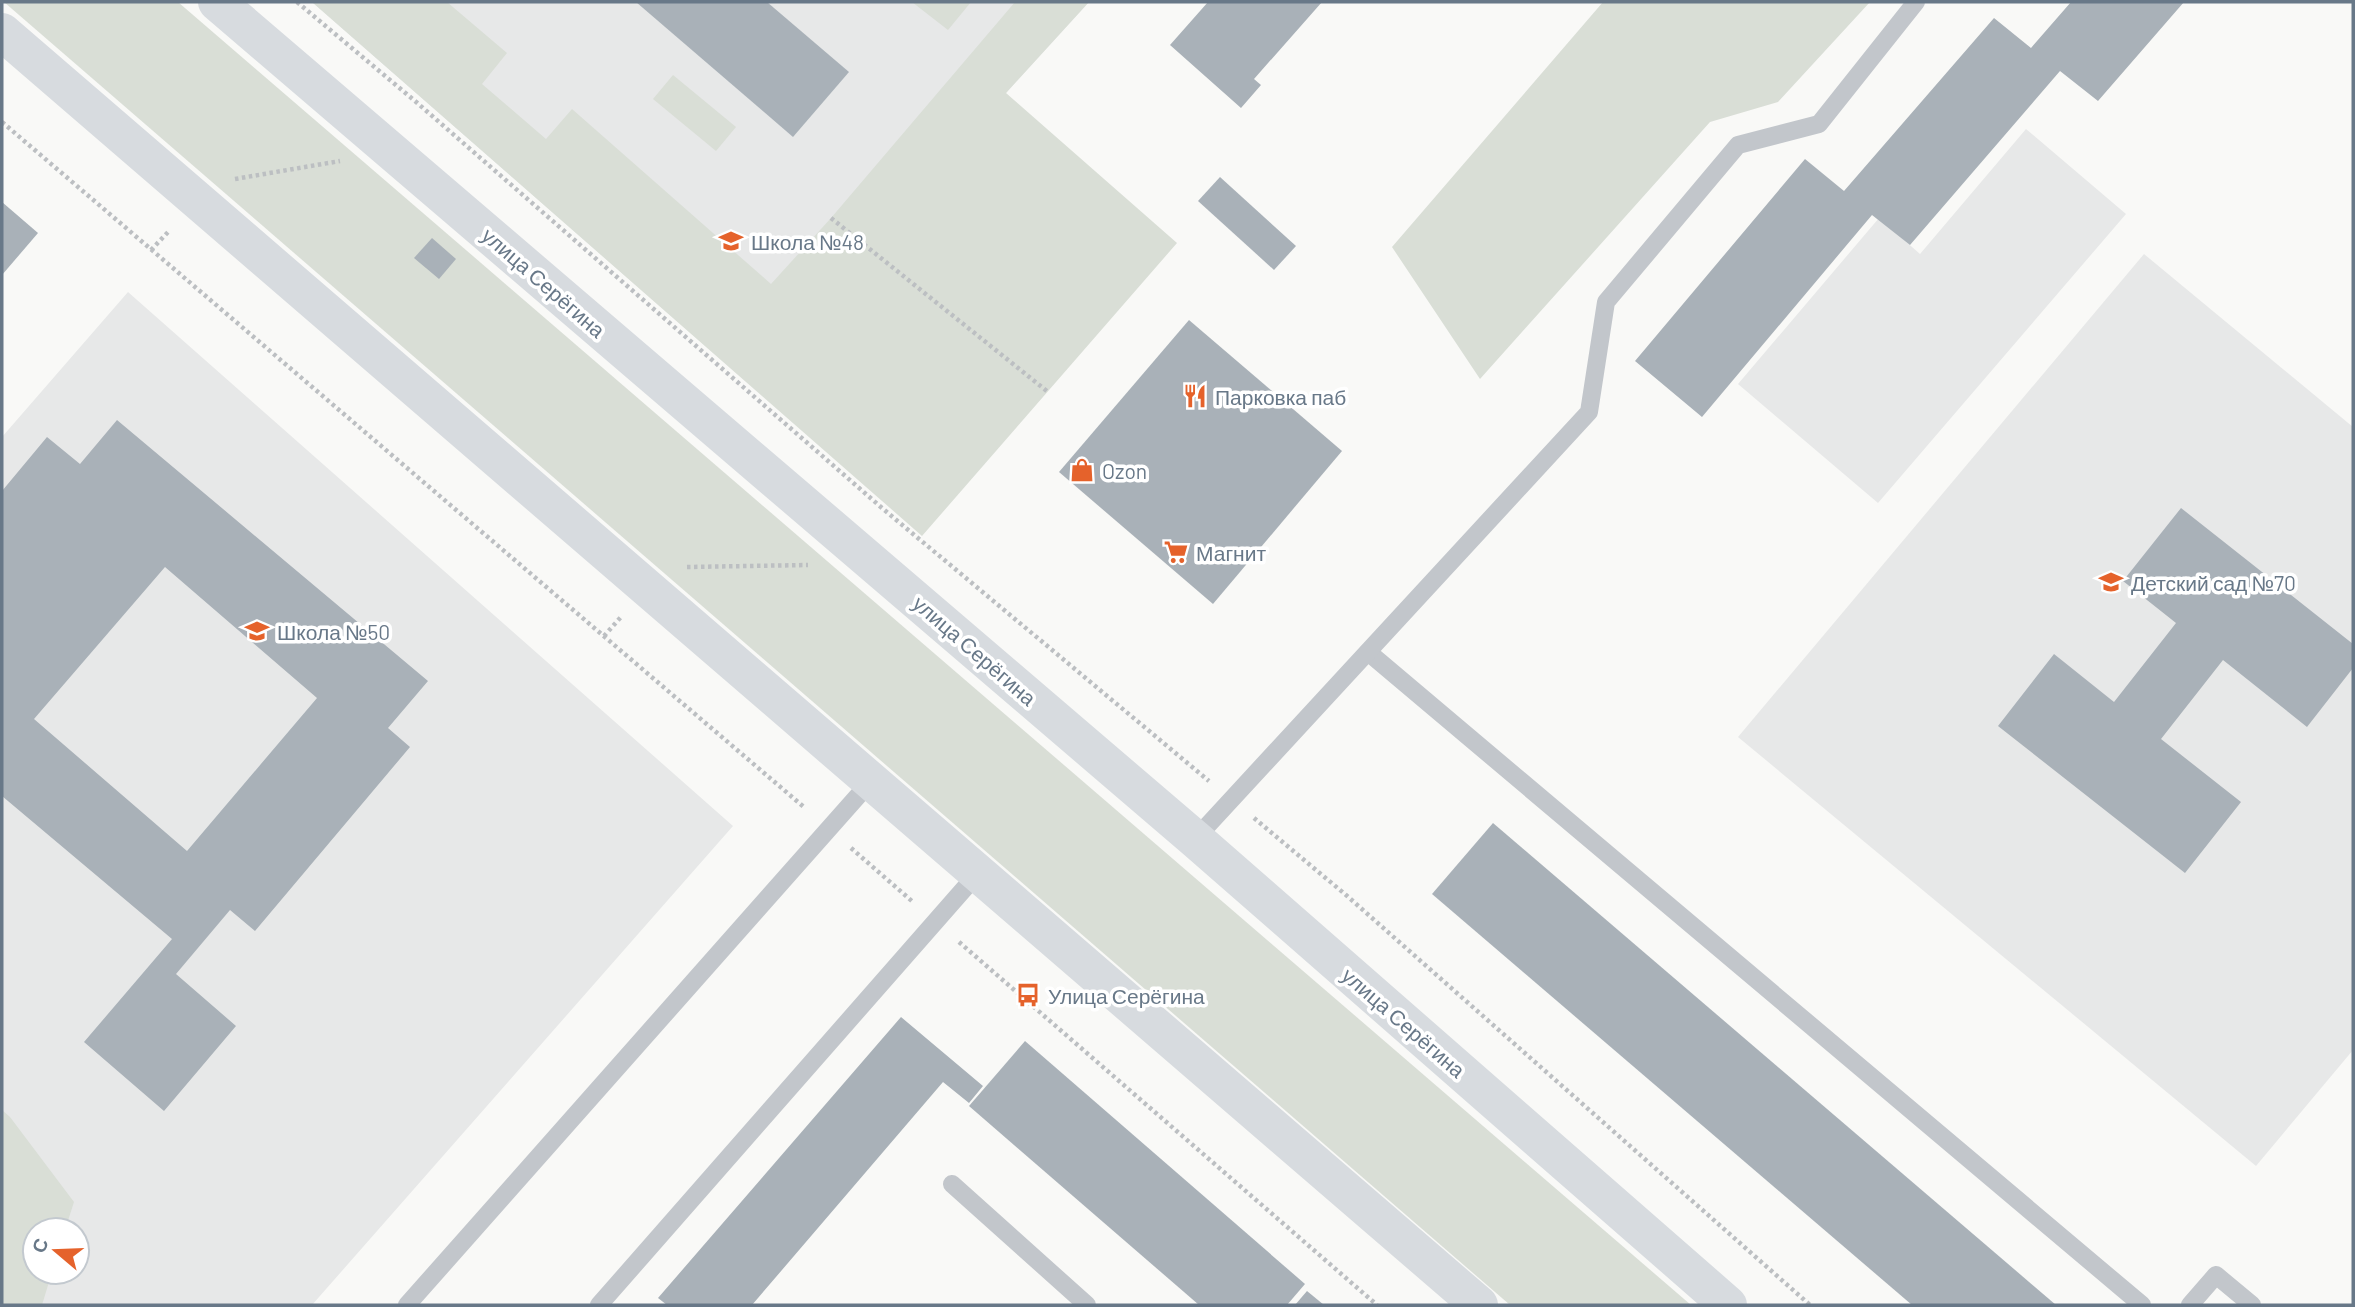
<svg xmlns="http://www.w3.org/2000/svg" width="2355" height="1307" font-family="Barlow,sans-serif">
<style>
.built{fill:#e7e8e8;fill-rule:evenodd}
.green{fill:#d9ded6}
.building{fill:#a9b1b8;fill-rule:evenodd}
.lines{fill:none;stroke-linecap:round;stroke-linejoin:round}
.path{stroke:#bcbfc2;stroke-width:4.5;stroke-dasharray:3.5 3.5;stroke-linecap:butt}
.lane{stroke:#c2c6cb;stroke-width:18}
.secondary{stroke:#d7dbdf;stroke-width:38}
.labels{text-anchor:middle;dominant-baseline:central;stroke-width:7;stroke-linejoin:round;paint-order:stroke}
.poi-label{font-size:21px;fill:#687888;stroke:#fff;text-anchor:start}
.street-label{font-size:21px;fill:#687888;stroke:#fff}
</style>
<rect width="100%" height="100%" fill="#f9f9f7"/>
<g class="built">
<polygon points="312,2 1089,2 1006,93 750,385"/>
<polygon points="2026,129 2126,214 1878,503 1738,384 1879,218 1920,254"/>
<polygon points="2144,254 2353,427 2353,1050 2256,1166 1738,737"/>
<path d="M128,292L733,826L312,1305H2V437ZM35,1230H77V1272H35Z"/>
</g>
<g class="green">
<polygon points="4,2 178,2 1691,1305 1510,1305"/>
<polygon points="312,2 447,2 507,53 482,84 546,139 572,109 771,284 831,218 1015,2 1089,2 1006,93 1177,243 922,536"/>
<polygon points="912,2 971,2 948,30"/>
<polygon points="1603,2 1870,2 1778,102 1710,122 1480,379 1392,247"/>
<polygon points="673,75 736,127 716,151 653,99"/>
<polygon points="2,1110 10,1117 74,1202 65,1230 35,1230 35,1272 52,1272 42,1305 2,1305"/>
</g>
<g class="building">
<polygon points="636,2 767,2 849,72 793,137"/>
<polygon points="1208,2 1322,2 1254,79 1261,85 1241,108 1170,45"/>
<polygon points="2071,2 2184,2 2098,101 2060,71 1910,245 1872,215 1702,417 1635,361 1805,159 1844,191 1994,18 2031,48"/>
<polygon points="1220,177 1296,246 1274,270 1198,201"/>
<polygon points="2,202 38,233 2,275"/>
<polygon points="432,238 456,259 439,279 414,258"/>
<polygon points="1189,320 1342,451 1213,604 1059,472"/>
<path d="M117,420L428,681L388,728L410,747L255,931L230,910L176,974L236,1026L164,1111L84,1042L172,939L2,796V491L47,437L80,464ZM165,567L317,698L187,851L34,719Z"/>
<polygon points="2181,508 2353,644 2353,668 2307,727 2223,660 2161,739 2241,802 2185,873 1998,726 2054,654 2114,702 2176,623 2123,581"/>
<polygon points="1493,823 2056,1305 1912,1305 1432,894"/>
<polygon points="901,1017 983,1086 969,1103 943,1082 752,1305 667,1305 658,1298"/>
<polygon points="1025,1041 1305,1284 1287,1305 1199,1305 969,1106"/>
<polygon points="1307,1291 1324,1305 1295,1305"/>
</g>
<g class="lines">
<g class="path">
<polyline points="297,2 415,101 882,508 1209,781"/>
<polyline points="2,122 805,808"/>
<polyline points="235,179 340,161"/>
<polyline points="831,218 1048,392"/>
<polyline points="151,250 170,230"/>
<polyline points="687,567 808,565"/>
<polyline points="604,636 621,617"/>
<polyline points="1254,818 1346,895 1810,1305"/>
<polyline points="851,848 913,902"/>
<polyline points="959,942 1377,1305"/>
</g>
<g class="lane">
<polyline points="1368,652 2142,1305"/>
<polyline points="1195,839 1589,412 1606,302 1738,145 1819,124 1916,2"/>
<polyline points="952,1184 1087,1305"/>
<polyline points="407,1305 872,780"/>
<polyline points="599,1305 978,873"/>
<polyline points="2190,1305 2216,1275 2252,1305"/>
</g>
<g class="secondary">
<polyline points="217,2 1195,839 1728,1305"/>
<polyline points="2,32 1479,1305"/>
</g>
</g>
<defs>
<g id="school-bare" transform="scale(1.89)"><path d="M0-5L7-2L0 1L-7-2ZM-4 1L0 2.5L4 1V4Q0 6-4 4Z" fill="#e5622b" stroke="#fff" stroke-width="2.5" paint-order="stroke"/></g>
<g id="restaurant-bare" transform="scale(1.89)"><path d="M-5-6h1v4h1v-4h1v4h1v-4h1v5L-1.5 .5V6h-2V.5L-5-1ZM5-6V6H3V1.5H1.5Q1.5-4 5-6Z" fill="#e5622b" stroke="#fff" stroke-width="2.5" paint-order="stroke"/></g>
<g id="shop-bare" transform="scale(1.89)"><path d="M-5-2.5h2.3a2.7 3.5 0 0 1 5.4 0H5L5.5 6h-11ZM-1.5-2.5h3a1.5 2.3 0 0 0-3 0Z" fill="#e5622b" stroke="#fff" stroke-width="2.5" paint-order="stroke"/></g>
<g id="supermarket-bare" transform="scale(1.89)"><path d="M-6-5.5h2.5l.6 2H6L4.5 2H-2.5L-4.4-4H-6ZM-1.5 3.2a1.3 1.3 0 1 0 .1 0ZM3 3.2a1.3 1.3 0 1 0 .1 0Z" fill="#e5622b" stroke="#fff" stroke-width="2.5" paint-order="stroke"/></g>
<g id="bus-bare" transform="scale(1.89)"><path d="M-5-6H5V4H4V6H2V4H-2V6H-4V4H-5ZM-3.5-4V0h7V-4ZM-3.5 1.2v1.5H-2V1.2ZM2 1.2v1.5H3.5V1.2Z" fill="#e5622b" stroke="#fff" stroke-width="2.5" paint-order="stroke"/></g>
</defs>
<g fill-rule="evenodd">
<use href="#school-bare" x="731" y="241"/>
<use href="#restaurant-bare" x="1195" y="396"/>
<use href="#shop-bare" x="1082" y="470"/>
<use href="#supermarket-bare" x="1176" y="552"/>
<use href="#school-bare" x="2111" y="582"/>
<use href="#school-bare" x="257" y="631"/>
<use href="#bus-bare" x="1028" y="995"/>
</g>
<g class="labels">
<g class="poi-label">
<text x="751" y="241">Школа №48</text>
<text x="1215" y="396">Парковка паб</text>
<text x="1102" y="470">Ozon</text>
<text x="1196" y="552">Магнит</text>
<text x="2131" y="582">Детский сад №70</text>
<text x="277" y="631">Школа №50</text>
<text x="1048" y="995">Улица Серёгина</text>
</g>
<g class="street-label">
<text transform="translate(544 282) rotate(41)">улица Серёгина</text>
<text transform="translate(975 650) rotate(41)">улица Серёгина</text>
<text transform="translate(1404 1022) rotate(41)">улица Серёгина</text>
</g>
</g>
<rect width="2355" height="1307" fill="none" stroke="#687888" stroke-width="7"/>
<g transform="translate(56 1251) rotate(289)"><circle r="33" fill="#ffffff" stroke="#c3c9cf" stroke-width="2"/>
<path d="M0-5L12 26L0 18L-12 26Z" fill="#e5622b"/>
<text y="-10" font-size="19" font-weight="bold" text-anchor="middle" fill="#687888">С</text>
</g>
</svg>
